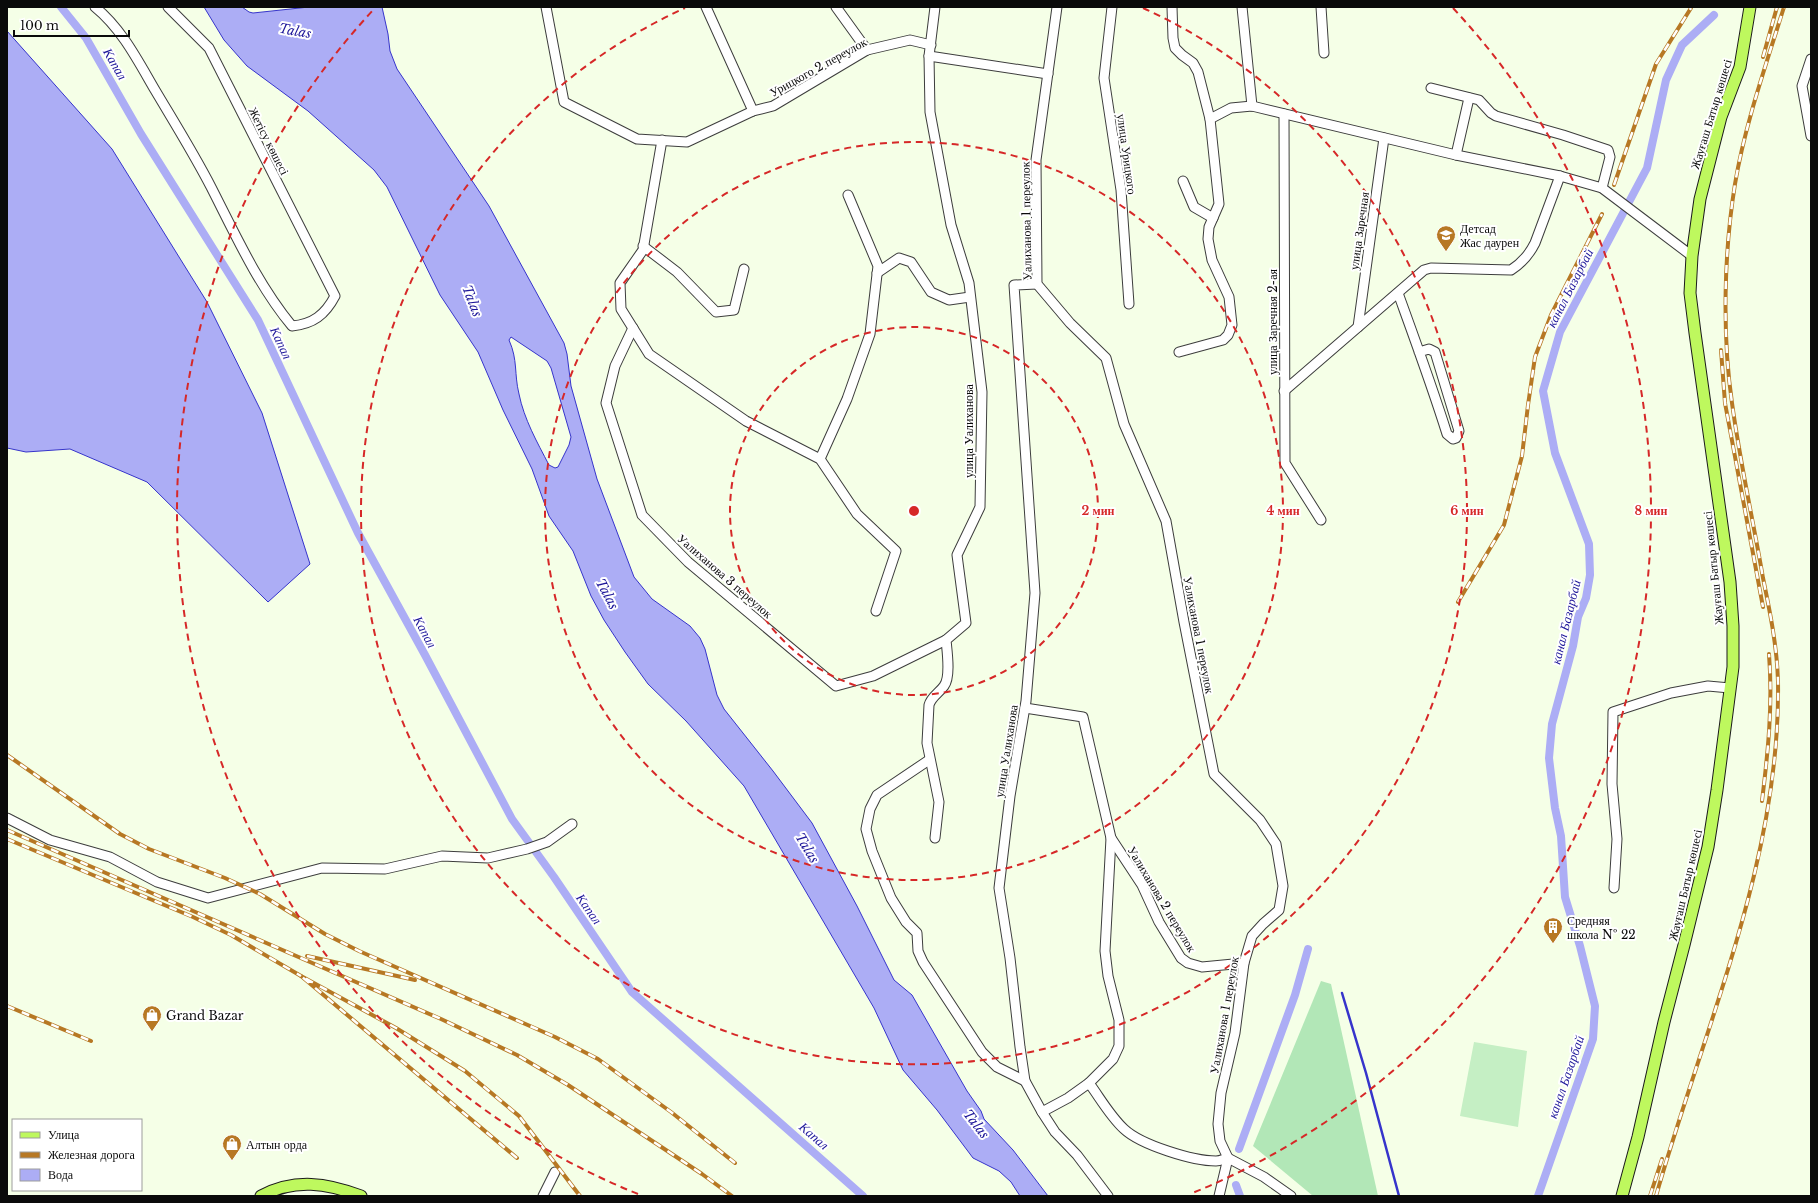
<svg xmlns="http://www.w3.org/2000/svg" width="1818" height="1203" font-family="'Libre Baskerville',serif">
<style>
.grass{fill:#b2e7b7}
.pitch{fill:#c5efc4}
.water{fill:#acadf5;stroke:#3634cb;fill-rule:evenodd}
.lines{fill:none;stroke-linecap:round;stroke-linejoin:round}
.stream{stroke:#3634cb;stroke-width:2.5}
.canal{stroke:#acadf5;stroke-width:8}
.minor-casing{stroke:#3d3d3d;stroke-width:11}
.major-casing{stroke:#1b1b1b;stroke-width:13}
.minor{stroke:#fff;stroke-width:9}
.major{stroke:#bef85e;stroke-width:11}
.rail-casing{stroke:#b77824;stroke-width:4}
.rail{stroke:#fff;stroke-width:2.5;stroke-dasharray:8;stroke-linecap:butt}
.ring{fill:none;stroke:#d62828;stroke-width:2;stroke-dasharray:7 5}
.labels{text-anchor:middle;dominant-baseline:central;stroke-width:4;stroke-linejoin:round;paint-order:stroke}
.street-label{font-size:12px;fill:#0a0a0a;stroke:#fff}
.poi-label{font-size:12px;fill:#0a0a0a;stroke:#fff;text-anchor:start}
.water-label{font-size:13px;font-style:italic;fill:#1d1699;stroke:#fff}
.centre{fill:#d62828;stroke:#fff;stroke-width:2}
.ring-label{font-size:12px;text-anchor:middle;font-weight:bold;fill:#d62828;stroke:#fff;stroke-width:4;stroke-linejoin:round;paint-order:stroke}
</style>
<rect width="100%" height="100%" fill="#f5ffe7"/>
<polygon class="grass" points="1321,981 1331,984 1378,1196 1313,1196 1253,1146"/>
<polygon class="pitch" points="1474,1042 1527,1051 1518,1127 1460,1116"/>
<g class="water">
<path d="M204,7H242L249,12L253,13L309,7H382L388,34L390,51L397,69L489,206L564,343L567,354L571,386L597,479L634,577L652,599L690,626L700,638L705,649L717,695L724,709L773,771L812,823L857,906L894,980L912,995L967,1091L981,1111L984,1119L1013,1150L1048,1196H1020L1011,1182L999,1171L973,1158L937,1110L903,1070L874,1008L744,786L686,721L648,684L625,652L604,620L591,596L573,551L549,516L532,469L503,410L478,352L440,295L387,187L374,170L308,111L247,66L224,40ZM511,337L547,361L551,368L571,437L569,445L558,467L555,468L549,465C537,442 524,419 519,394C514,374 518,360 509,340Z"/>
<polygon points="7,31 112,149 207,302 262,413 310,564 268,602 147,482 70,449 26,452 7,448"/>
</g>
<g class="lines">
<polyline class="stream" points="1342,993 1366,1073 1399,1196"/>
<g class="canal">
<polyline points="61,7 86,38 141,134 258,320 358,533 425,655 512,819 554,877 632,992 863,1196"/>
<polyline points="1239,1149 1295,995 1308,949"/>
<polyline points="1236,1185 1240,1196"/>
<polyline points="1538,1196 1593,1039 1595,1006 1580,946 1565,897 1561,836 1555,808 1549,758 1552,724 1573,646 1578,617 1586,598 1590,575 1589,544 1555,453 1543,391 1560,332 1647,168 1666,80 1682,45 1714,15"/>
</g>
<g class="minor-casing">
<g id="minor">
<path d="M95,7C122,29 138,61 155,90C174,122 194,154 211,187C235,234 258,285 292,326C313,324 325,315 335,296L209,48L168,7"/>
<polyline points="546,7 564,102 637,139 687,142 753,111 773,106 867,50 910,40 931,45"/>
<polyline points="706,7 753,111"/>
<polyline points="836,7 867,50"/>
<path d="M935,7L929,56L930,112L951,225L969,283L982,392L980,507L957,555L966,623L946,640C947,651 951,677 944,686C939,693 931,697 929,705L927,743L939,802L935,838"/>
<polyline points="1057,7 1036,160 1037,284 1070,323 1106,358 1124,424 1166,521 1184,622 1214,774 1260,820 1276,844 1283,886 1279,910 1263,924 1252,936 1244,963 1235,1033 1221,1093 1218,1124 1220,1141 1228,1158 1219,1196"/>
<polyline points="1112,7 1104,78 1121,190 1129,304"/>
<polyline points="1172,7 1173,38 1175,48 1182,55 1193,63 1198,72 1210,119 1219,204 1209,227 1208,239 1212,260 1229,297 1232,325 1228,335 1223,340 1179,352"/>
<polyline points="1242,7 1252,106"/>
<polyline points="1321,7 1324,53"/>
<polyline points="929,56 1048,74"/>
<polyline points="1811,59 1802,86 1811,136"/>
<polyline points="1431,88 1479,100 1491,113 1496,116 1563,135 1608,150 1610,157 1602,188"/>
<polyline points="1284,114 1285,463 1321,520"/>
<polyline points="1210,119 1231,108 1252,106 1456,155 1560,176 1602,188 1692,256"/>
<polyline points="662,140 643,250 620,283 621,309 649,354 746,421 820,459 857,514 896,551 876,611"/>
<polyline points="1456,155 1469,98"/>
<polyline points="1183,181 1194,207 1213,218"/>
<polyline points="643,246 677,272 716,312 734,310 744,269"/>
<polyline points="877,273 899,258 911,262 931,292 949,300 970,297"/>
<polyline points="1037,284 1014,285 1035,593 1026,701 1010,796 999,888 1010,958 1020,1047 1025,1081 1042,1112 1055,1132 1077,1155 1108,1196"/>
<path d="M1398,293C1415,340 1432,386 1447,434L1453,439L1456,438L1459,431L1435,352L1429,349L1419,352"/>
<polyline points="1358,327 1384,138"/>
<polyline points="633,328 615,366 606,403 642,515 688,562 836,686 873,676 946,640"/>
<path d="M1284,391L1424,270L1431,268L1511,270C1522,263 1529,255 1535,243L1560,176"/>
<polyline points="820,459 847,399 870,334 878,266 848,195"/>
<polyline points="1025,708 1083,717 1111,838 1105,951 1108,976 1119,1020 1119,1046 1113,1059 1089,1083 1068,1098 1042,1112"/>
<polyline points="929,760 877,795 870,809 866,829 872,851 891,898 906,922 917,933 918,951 923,962 982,1052 997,1067 1025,1081"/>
<polyline points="7,818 50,840 110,857 157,882 208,898 322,868 385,869 442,856 488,858 527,849 547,842 572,824"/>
<polyline points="1111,838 1142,885 1159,922 1181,958 1188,963 1202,967 1244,963"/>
<polyline points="1614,888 1617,839 1612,784 1613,712 1671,693 1708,686 1730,688"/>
<path d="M1089,1083C1100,1098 1110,1116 1124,1129C1141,1145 1193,1161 1216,1161C1220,1161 1224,1159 1228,1158L1264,1177L1291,1196"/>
<polyline points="543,1196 555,1172"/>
</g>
</g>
<g class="major-casing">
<g id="major">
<path d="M261,1196C295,1178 327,1183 361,1196"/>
<polyline points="1622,1196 1638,1137 1664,1022 1684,945 1708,847 1717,790 1733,667 1733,626 1730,582 1695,333 1690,293 1692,256 1700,199 1721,117 1740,67 1750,7"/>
</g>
</g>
<use href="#minor" class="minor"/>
<use href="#major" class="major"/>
<g class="rail-casing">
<g id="rail">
<polyline points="1763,57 1777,7"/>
<polyline points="1614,185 1656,64 1691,8"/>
<polyline points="1721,350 1725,403 1763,607"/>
<polyline points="1458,602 1504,525 1522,456 1528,405 1535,357 1551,315 1602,214"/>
<polyline points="7,755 120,834 149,849 225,878 260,894 325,934 359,951 555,1037 598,1059 671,1112 735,1163"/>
<path d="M1762,801C1768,752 1773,704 1769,654"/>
<polyline points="7,830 441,1019 517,1055 568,1085 702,1174 732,1196"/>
<polyline points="7,839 193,917 231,935 301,976"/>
<polyline points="307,956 415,980"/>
<polyline points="7,1006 91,1041"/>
<polyline points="517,1158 301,976 396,1028 465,1071 519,1116 580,1196"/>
<polyline points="1650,1196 1662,1159"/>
<path d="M1656,1196C1704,1027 1781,860 1778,681C1777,646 1770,612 1763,578C1753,520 1740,462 1732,403C1722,334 1724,252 1735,184C1745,124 1766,65 1784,7"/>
</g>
</g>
<use href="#rail" class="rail"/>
</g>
<g class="ring">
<circle cx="914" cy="511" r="184"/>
<circle cx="914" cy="511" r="369"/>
<path d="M1143 8A553 553 0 1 1 685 8"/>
<path d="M638 1194A737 737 0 0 1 375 8M1453 8A737 737 0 0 1 1190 1194"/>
</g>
<defs>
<g id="school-pin" transform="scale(1)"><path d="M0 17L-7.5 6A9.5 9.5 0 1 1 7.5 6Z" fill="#b77824" stroke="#fff"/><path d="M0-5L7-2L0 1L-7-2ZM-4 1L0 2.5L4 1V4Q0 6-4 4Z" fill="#fff"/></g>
<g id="building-pin" transform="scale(1)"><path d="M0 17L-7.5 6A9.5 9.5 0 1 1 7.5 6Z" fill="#b77824" stroke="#fff"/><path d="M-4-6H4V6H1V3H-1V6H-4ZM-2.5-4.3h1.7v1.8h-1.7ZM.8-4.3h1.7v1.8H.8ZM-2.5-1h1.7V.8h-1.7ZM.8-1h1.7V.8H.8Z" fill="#fff"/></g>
<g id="shop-pin" transform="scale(1)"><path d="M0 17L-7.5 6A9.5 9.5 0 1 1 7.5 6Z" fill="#b77824" stroke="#fff"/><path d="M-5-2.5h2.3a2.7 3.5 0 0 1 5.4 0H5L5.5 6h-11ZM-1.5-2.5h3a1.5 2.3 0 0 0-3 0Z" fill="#fff"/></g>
</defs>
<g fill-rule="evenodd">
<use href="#school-pin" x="1446" y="235"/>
<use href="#building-pin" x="1553" y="927"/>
<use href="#shop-pin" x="152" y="1015"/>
<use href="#shop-pin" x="232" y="1144"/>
</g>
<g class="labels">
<g class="street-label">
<text transform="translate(818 67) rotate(-29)">Урицкого 2 переулок</text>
<text transform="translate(1711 114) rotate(-73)">Жауғаш Батыр көшесі</text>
<text transform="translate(269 141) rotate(63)">Жетісу көшесі</text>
<text transform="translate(1127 154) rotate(82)">улица Урицкого</text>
<text transform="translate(1026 221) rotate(-91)">Уалиханова 1 переулок</text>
<text transform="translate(1359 231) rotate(-82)">улица Заречная</text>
<text transform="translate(1272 322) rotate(-90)">улица Заречная 2-ая</text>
<text transform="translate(968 431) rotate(-90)">улица Уалиханова</text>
<text transform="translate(1713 568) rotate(-96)">Жауғаш Батыр көшесі</text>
<text transform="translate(725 576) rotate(41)">Уалиханова 3 переулок</text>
<text transform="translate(1199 635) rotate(79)">Уалиханова 1 переулок</text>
<text transform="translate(1006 751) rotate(-81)">улица Уалиханова</text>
<text transform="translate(1685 885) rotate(-77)">Жауғаш Батыр көшесі</text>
<text transform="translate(1162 899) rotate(59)">Уалиханова 2 переулок</text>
<text transform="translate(1224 1015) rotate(-80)">Уалиханова 1 переулок</text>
</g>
<g class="poi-label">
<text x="1460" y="228">Детсад<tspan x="1460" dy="14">Жас даурен</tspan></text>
<text x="1567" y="920">Средняя<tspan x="1567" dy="14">школа № 22</tspan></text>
<text x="166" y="1015">Grand Bazar</text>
<text x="246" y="1144">Алтын орда</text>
</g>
<g class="water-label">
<text transform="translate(295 31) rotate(10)">Talas</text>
<text transform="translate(115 64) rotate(60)">Капал</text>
<text transform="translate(1570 288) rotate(-63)">канал Базарбай</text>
<text transform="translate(472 301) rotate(69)">Talas</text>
<text transform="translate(281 343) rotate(65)">Капал</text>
<text transform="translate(607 594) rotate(62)">Talas</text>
<text transform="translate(1566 622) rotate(-76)">канал Базарбай</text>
<text transform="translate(425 632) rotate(62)">Капал</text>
<text transform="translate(807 848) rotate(59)">Talas</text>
<text transform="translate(589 909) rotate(55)">Капал</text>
<text transform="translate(1566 1077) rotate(-71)">канал Базарбай</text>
<text transform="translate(976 1124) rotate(52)">Talas</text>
<text transform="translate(814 1136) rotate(41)">Капал</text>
</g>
</g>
<circle cx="914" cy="511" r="6" class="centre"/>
<g class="ring-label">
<text x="1098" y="515">2 мин</text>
<text x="1283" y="515">4 мин</text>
<text x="1467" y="515">6 мин</text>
<text x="1651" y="515">8 мин</text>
</g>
<rect width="1818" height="1203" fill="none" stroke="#0a0a0a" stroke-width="16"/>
<rect x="12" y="1119" width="130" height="72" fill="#ffffff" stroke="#9d9d9d"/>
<rect x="20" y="1132" width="20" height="6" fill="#bef85e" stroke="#9d9d9d"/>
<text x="48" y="1139" font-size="12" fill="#0a0a0a">Улица</text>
<rect x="20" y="1152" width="20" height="6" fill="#b77824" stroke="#9d9d9d"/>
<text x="48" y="1159" font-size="12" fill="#0a0a0a">Железная дорога</text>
<rect x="20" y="1169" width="20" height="12" fill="#acadf5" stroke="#9d9d9d"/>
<text x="48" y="1179" font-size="12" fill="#0a0a0a">Вода</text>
<path d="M14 30v6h115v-6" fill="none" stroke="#0a0a0a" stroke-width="2"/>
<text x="20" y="30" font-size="12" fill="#0a0a0a" stroke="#ffffff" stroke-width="3" paint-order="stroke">100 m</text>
</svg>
